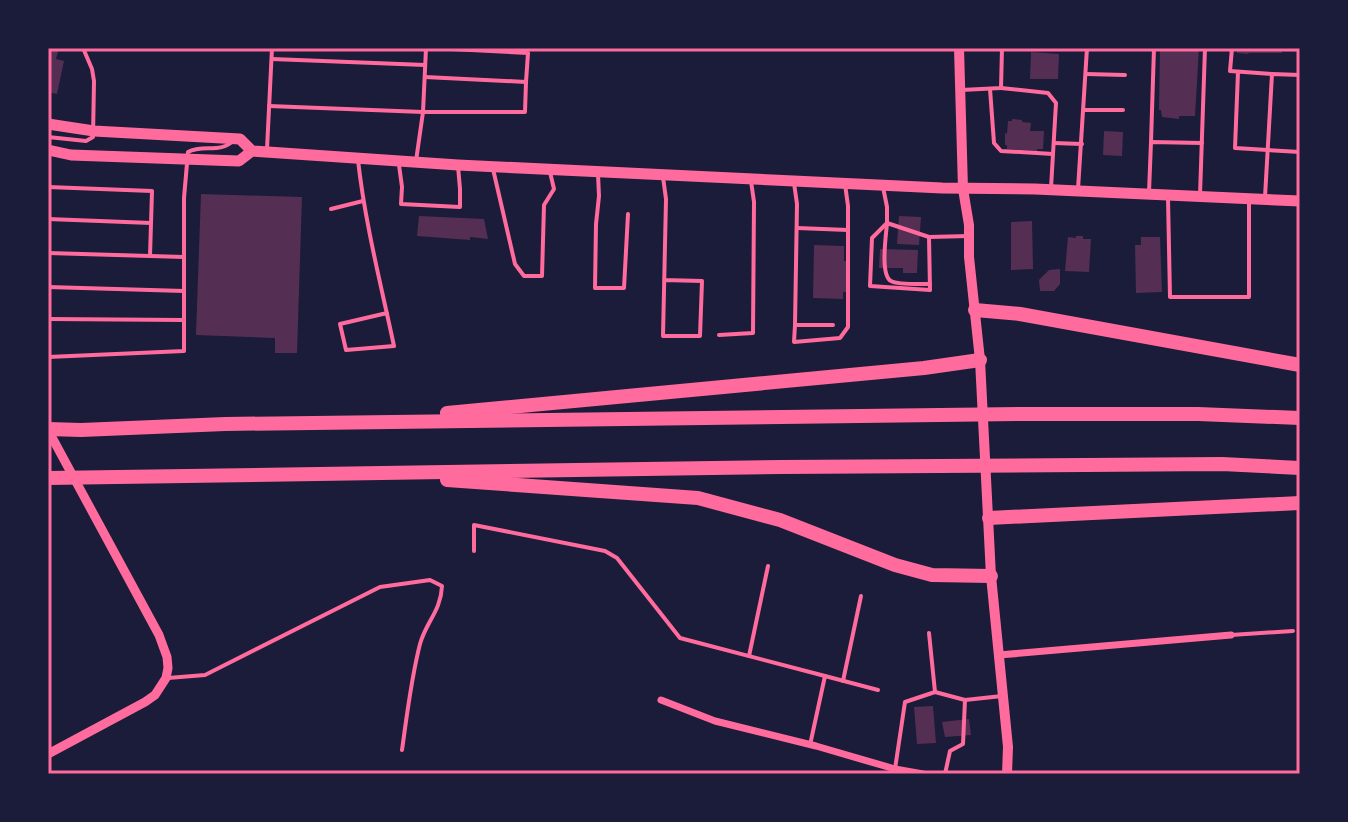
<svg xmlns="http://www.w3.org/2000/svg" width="1348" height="822" font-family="Poppins,sans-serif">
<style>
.building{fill:#542f53}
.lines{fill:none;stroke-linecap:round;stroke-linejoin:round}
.service{stroke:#ff6b9d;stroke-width:4}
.minor{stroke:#ff6b9d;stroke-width:7}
.tertiary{stroke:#ff6b9d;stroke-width:9}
.secondary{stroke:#ff6b9d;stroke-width:10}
.primary{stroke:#ff6b9d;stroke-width:11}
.motorway{stroke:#ff6b9d;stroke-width:14}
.neatline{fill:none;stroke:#ff6b9d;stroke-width:3}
</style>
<rect width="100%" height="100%" fill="#1b1b3a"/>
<g class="building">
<polygon points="48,48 59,48 56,59 64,61 57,94 48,92"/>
<polygon points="1160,48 1199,48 1195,116 1179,116 1179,119 1162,117 1161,110 1159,110"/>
<polygon points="1237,48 1300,48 1300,52 1282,51 1282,53 1249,53 1248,54 1237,53"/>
<polygon points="1031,52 1059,54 1058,79 1030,79"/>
<polygon points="1012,119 1022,120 1022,122 1031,123 1030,131 1044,131 1043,149 1037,149 1037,151 1007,149 1007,145 1005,145 1005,133 1007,134 1008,121 1012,121"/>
<polygon points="1104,131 1123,132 1122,156 1103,155"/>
<polygon points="201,194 302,197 297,353 275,353 275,338 196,335"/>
<polygon points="419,216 484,219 488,239 470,237 470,240 417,236"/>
<polygon points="899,216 921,217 919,245 897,244"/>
<polygon points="1032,221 1033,269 1011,270 1011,222"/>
<polygon points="1076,236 1083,236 1083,239 1091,239 1089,272 1065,271 1068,237 1076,238"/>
<polygon points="1141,237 1160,237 1162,292 1136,293 1135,245 1141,245"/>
<polygon points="814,245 844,246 844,261 848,261 847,292 843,292 843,299 813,298"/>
<polygon points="880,249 918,250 917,273 903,273 903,268 879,268"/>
<polygon points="1060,269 1060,284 1054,291 1040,291 1039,280 1049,270"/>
<polygon points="933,706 936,743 917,744 914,707"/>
<polygon points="969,719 971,735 945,737 942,722"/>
</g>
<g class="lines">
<g class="service">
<polyline points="1232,48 1230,71 1272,74"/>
<polyline points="272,59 425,65"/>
<polyline points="1238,72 1235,148 1300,152"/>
<polyline points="1086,74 1125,75"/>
<polyline points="425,77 526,82 528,53 431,48"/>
<polyline points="1001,88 1048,93 1056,103 1051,188"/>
<polyline points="990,89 994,143 1001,151 1053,154"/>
<polyline points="961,90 1001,88 1002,48"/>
<polyline points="269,106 423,112 525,112 526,82"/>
<polyline points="1084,110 1123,110"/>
<polyline points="48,137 86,141 93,137 94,81 92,69 83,48"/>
<polyline points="1151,142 1154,48"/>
<polyline points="1054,143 1082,144"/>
<polyline points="267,149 272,48"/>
<path d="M358,160C365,223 381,285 394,346L346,350L340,324L387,313"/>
<polyline points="416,161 423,112 426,48"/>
<polyline points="399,165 402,187 401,204 460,207 460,189 458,166"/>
<polyline points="493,169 515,264 524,276 542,276 544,205 554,189 550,172"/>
<polyline points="598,174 599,196 596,224 595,288 624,288 628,214"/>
<polyline points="663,177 666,199 663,336 700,336 702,281 664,280"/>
<polyline points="794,183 797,204 795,325 833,325"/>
<polyline points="48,187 152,191 150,256"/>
<polyline points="883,187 887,207 887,223 872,238 870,286 930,290 929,237 969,236"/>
<polyline points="1078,189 1087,48"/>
<polyline points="1149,192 1151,142 1202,143"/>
<polyline points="1200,195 1205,48"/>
<polyline points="1265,197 1272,74 1300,75"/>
<polyline points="1168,198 1170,297 1249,297 1249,199"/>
<polyline points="331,209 363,201"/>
<polyline points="48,219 151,223"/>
<polyline points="797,228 848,230 848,206 845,184"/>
<path d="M929,237L887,223C886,236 880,275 891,281C898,285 921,284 930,284"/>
<polyline points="48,253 184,257"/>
<polyline points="48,287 184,291"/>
<polyline points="48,319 184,320"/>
<polyline points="795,325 794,342 840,338 848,327 848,230"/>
<polyline points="719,335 753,333 754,202 751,181"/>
<path d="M48,357L184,351V198L188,152C203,144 221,154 234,140"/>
<polyline points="474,551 474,525 605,551 617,558 680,638 825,676"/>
<polyline points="1231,635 1293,631"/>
<polyline points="749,656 768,566"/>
<path d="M168,678L205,675L380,587L430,580L442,586C441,611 426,622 420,644C411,679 407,715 402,750"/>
<polyline points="843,681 861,596"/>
<polyline points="935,692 965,700 963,744 950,751 945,774"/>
<polyline points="965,700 1002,696"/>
<polyline points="810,745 825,676 878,690"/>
<polyline points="895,769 905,702 935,692 929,633"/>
</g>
<g class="minor">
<polyline points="999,655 1231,635"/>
<polyline points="661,700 715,721 816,746 895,769 923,774"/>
</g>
<polyline class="tertiary" points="48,430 159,635 167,657 168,668 166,678 155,695 145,702 48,754"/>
<polyline class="secondary" points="959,48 963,189 969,225 969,257 980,360 991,576 1008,747 1007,774"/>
<g class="primary">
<polyline points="48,124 94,131 240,139 252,151 458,165 942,188 1035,189 1300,201"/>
<polyline points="48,150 71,155 239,161 252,151"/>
</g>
<g class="motorway">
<polyline points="975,310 1020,314 1300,365"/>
<polyline points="447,413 924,368 980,360"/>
<polyline points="48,429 81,430 225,424 1019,414 1198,414 1300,418"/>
<polyline points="48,478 781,467 1222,464 1300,468"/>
<polyline points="447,480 698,498 780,520 895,565 932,575 991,576"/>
<polyline points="989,518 1300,503"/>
</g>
</g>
<rect width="1348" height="822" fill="none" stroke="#1b1b3a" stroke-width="100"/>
<rect x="50" y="50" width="1248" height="722" class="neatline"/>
</svg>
